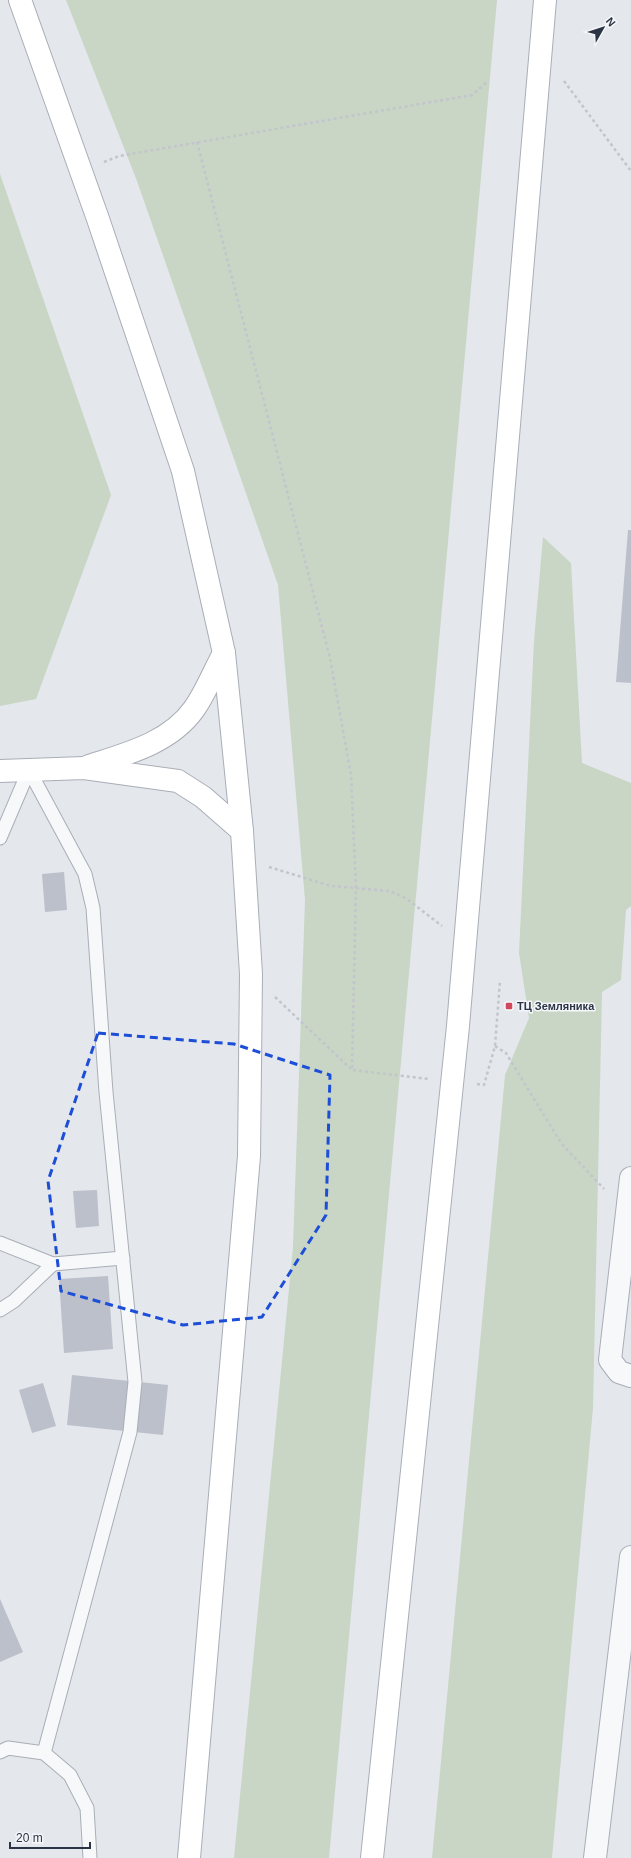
<svg xmlns="http://www.w3.org/2000/svg" width="631" height="1858" font-family="Helvetica,sans-serif">
<style>
.green{fill:#c9d6c5}
.building{fill:#bbc0ca}
.lines{fill:none;stroke-linecap:round;stroke-linejoin:round}
.lane-casing{stroke:#a9aeb7;stroke-width:15}
.street-casing{stroke:#a9aeb7;stroke-width:24}
.secondary-casing{stroke:#a9aeb7;stroke-width:24}
.path{stroke:#c2c5cb;stroke-width:2.5;stroke-dasharray:3 3;stroke-linecap:butt}
.lane{stroke:#f7f8fa;stroke-width:13}
.street{stroke:#f7f8fa;stroke-width:22}
.secondary{stroke:#fff;stroke-width:22}
.marked{fill:none;stroke:#1d4ed8;stroke-width:3;stroke-dasharray:8 5;stroke-linejoin:round}
.poi-dot{fill:#d1495b;stroke:#f4f6f9;stroke-width:1.5}
.labels{text-anchor:middle;dominant-baseline:central;stroke-width:3;stroke-linejoin:round;paint-order:stroke}
.poi-label{font-size:11px;font-weight:bold;fill:#2b3445;stroke:#f4f6f9;text-anchor:start}
</style>
<rect width="100%" height="100%" fill="#e4e7ec"/>
<g class="green">
<polygon points="66,0 497,0 329,1858 234,1858 293,1247 305,900 278,585 137,181"/>
<polygon points="0,174 111,495 36,699 0,706"/>
<polygon points="543,537 571,563 582,763 631,783 631,906 626,910 621,980 602,992 593,1408 552,1858 432,1858 505,1075 529,1018 519,953 534,641"/>
</g>
<g class="building">
<polygon points="628,530 631,530 631,683 616,682"/>
<polygon points="64,872 67,910 45,912 42,874"/>
<polygon points="97,1190 99,1226 76,1228 73,1191"/>
<polygon points="108,1276 113,1349 64,1353 59,1279"/>
<polygon points="72,1375 168,1385 163,1435 67,1425"/>
<polygon points="43,1383 56,1426 32,1433 19,1390"/>
<polygon points="0,1599 23,1652 0,1662"/>
</g>
<g class="lines">
<g class="lane-casing">
<g id="lane">
<polyline points="29,770 85,874 93,908 106,1092 135,1382 130,1432 44,1753"/>
<polyline points="0,838 29,770"/>
<polyline points="0,1243 53,1264 123,1258"/>
<polyline points="0,1310 14,1301 53,1264"/>
<polyline points="0,1752 8,1748 44,1753 70,1775 87,1808 90,1858"/>
</g>
</g>
<g class="street-casing">
<g id="street">
<polyline points="631,1178 610,1360 619,1372 631,1376"/>
<polyline points="595,1858 631,1557"/>
</g>
</g>
<g class="secondary-casing">
<g id="secondary">
<polyline points="20,0 98,219 183,471 224,653 242,831 251,974 249,1156 189,1858"/>
<path d="M89,766C126,754 170,743 194,709C206,692 214,671 224,653"/>
<polyline points="0,771 84,768 178,781 203,797 242,831"/>
<polyline points="372,1858 458,1026 545,0"/>
</g>
</g>
<g class="path">
<polyline points="564,81 631,171"/>
<polyline points="197,142 330,658 351,775 356,888 352,1070 429,1079"/>
<polyline points="104,162 119,156 472,95 487,82"/>
<polyline points="269,867 331,886 390,891 407,899 442,926"/>
<polyline points="275,997 351,1069"/>
<polyline points="495,1046 506,1053 561,1143 604,1189"/>
<polyline points="477,1084 484,1085 495,1046 500,981"/>
</g>
<use href="#lane" class="lane"/>
<use href="#street" class="street"/>
<use href="#secondary" class="secondary"/>
</g>
<path class="marked" d="M98,1033L234,1044L330,1075L326,1215L262,1317L183,1325L61,1291L48,1181Z"/>
<rect class="poi-dot" x="505" y="1002" width="8" height="8" rx="2"/>
<g class="labels">
<g class="poi-label">
<text x="517" y="1006">ТЦ Земляника</text>
</g>
</g>
<g transform="translate(603 28) rotate(51)" stroke="#f4f6f9" stroke-width="3" paint-order="stroke">
<path d="M0-3L7 15L0 10L-7 15Z" fill="#2b3445"/>
<text y="-6" font-size="11" font-weight="bold" text-anchor="middle" fill="#2b3445">N</text>
</g>
<path d="M10 1842v6h80v-6" fill="none" stroke="#2b3445" stroke-width="2"/>
<text x="16" y="1842" font-size="12" fill="#2b3445" stroke="#f4f6f9" stroke-width="3" paint-order="stroke">20 m</text>
</svg>
